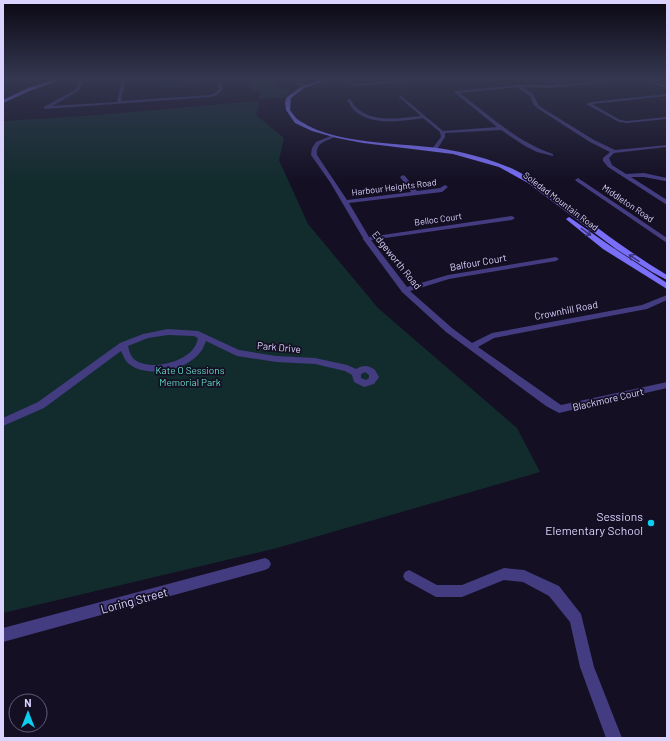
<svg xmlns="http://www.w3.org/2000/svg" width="670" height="741" font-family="Barlow,sans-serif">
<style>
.green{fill:#122c2d}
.water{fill:#0e1f43}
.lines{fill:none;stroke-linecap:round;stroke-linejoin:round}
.street{fill:#433c80;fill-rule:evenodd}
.secondary{fill:#796ff9;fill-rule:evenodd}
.oneway{stroke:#3c3579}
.poi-dot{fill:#0bcef1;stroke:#140f23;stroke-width:1.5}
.labels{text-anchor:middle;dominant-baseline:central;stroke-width:3.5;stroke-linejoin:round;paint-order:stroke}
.far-street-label{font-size:9px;fill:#dad3fd;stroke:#140f23}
.street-label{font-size:10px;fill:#dad3fd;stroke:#140f23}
.park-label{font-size:10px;fill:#62dac3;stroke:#140f23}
.near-poi-label{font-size:12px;fill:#dad3fd;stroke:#140f23;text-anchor:end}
.near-street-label{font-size:12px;fill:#dad3fd;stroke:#140f23}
</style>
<rect width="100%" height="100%" fill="#140f23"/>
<g class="green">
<polygon points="245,78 271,78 279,88 292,90 285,97 259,99 261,91 253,90"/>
<polygon points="257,101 259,106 256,115 284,138 279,160 308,224 378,308 517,428 540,472 277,548 3,613 3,121 99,115"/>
</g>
<polygon class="water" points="158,78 199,78 201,85 159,88"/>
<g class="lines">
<g class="street">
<polygon points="57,78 78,79 83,83 77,92 52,106 117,102 122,78 126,78 121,101 210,95 215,93 219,89 216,78 220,78 223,89 217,95 210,97 44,109 44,107 75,90 79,83 77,81"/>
<polygon points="290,78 294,78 300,83 310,86 308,87 298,85"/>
<polygon points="345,78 349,78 347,80 357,84 431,78 433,79 357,86 344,82"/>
<path d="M544,78H548L562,85L642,78L667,86V88L639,79L550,88L523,87L533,94L539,106L594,140L615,150L667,145V147L614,153L609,158L612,165L626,174L644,173L667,178V180L665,181L644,177H631L667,200V205L608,167L603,161V158L610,152L590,142L537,108L533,104L530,96L517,87L460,93C490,116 516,141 553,154V156L537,152L525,146L501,130L445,133V137L436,151H432L431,150L441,137L440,132L423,118C402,121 375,126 356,112C352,109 350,104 347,100L350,99C353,103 355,107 358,109C374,123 402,118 421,116L399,97L400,95L443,131L497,127L455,93V91L518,85H557Z"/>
<polygon points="667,94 667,96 592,104 620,120 627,121 667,117 667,119 627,123 619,122 586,104 592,102"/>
<path d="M333,135L335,136V137C325,142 316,142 317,155L347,200L411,192L400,177L403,175L405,176L417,191L440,188L445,185L448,187L442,192L349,203L369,237L512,216L515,218L512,220L371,240L407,287L448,275L556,257L559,259L556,261L449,279L410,291L452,328L472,343L492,333L642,305L667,295V300L647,309L494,338L478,347L561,405L667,382V388L559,413L546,406L446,332L402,292L363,239V238L330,182L311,155L312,148L316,142Z"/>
<polygon points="578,178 667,238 667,243 576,181 575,180"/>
<path d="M168,329L198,331L239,350L276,356L315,358L347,365L356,369C363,365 368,365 375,370L379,377L374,384L364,387L354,382L352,375L345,371L315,364L276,362L237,356L206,341C204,346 202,351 198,355C183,371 147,378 129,364C125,361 123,355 121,351L44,408L3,426V418L38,402L120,343L143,334ZM168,335L194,336L198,338C197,342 196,346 193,349C183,363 146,372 133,358C130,355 129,350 128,346L148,338ZM365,372L369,375V378L366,380L361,378V374Z"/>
<polygon points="265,558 269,560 271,564 269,568 265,570 3,642 3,628"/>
<polygon points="504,568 524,570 559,586 581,614 594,667 622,738 606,738 580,667 570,622 549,596 523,582 504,580 462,597 436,597 405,580 403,576 405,572 409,570 437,585 462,585"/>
</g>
<g class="secondary">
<polygon points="60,78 66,78 32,90 3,103 3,100 28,88"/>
<path d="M328,78H334L304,88L291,98L290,110C293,114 296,119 300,121C341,148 413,141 460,152C480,157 499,162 517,171C541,183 561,201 582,216C609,237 637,257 667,275V280L652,272L616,249L528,183L499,167L453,154L363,143L337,138L312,131L295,123L286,110L285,102L287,97L301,87Z"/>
<polygon points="569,217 609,245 667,283 667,289 603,249 567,220 566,219"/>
</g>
</g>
<defs><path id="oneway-shaft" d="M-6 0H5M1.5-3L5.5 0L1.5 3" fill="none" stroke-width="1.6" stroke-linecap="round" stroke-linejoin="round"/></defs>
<g class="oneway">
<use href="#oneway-shaft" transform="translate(586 232) rotate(37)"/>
<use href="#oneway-shaft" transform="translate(634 258) rotate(-146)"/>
</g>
<linearGradient id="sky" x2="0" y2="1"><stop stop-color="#0b0813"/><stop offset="0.43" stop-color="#343750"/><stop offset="1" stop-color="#343750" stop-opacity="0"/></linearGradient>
<rect width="670" height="182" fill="url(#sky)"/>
<circle class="poi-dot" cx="651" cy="523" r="4"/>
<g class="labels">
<g class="far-street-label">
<text transform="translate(394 187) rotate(-7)">Harbour Heights Road</text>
<text transform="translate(561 201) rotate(37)">Soledad Mountain Road</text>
<text transform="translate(628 203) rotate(34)">Middleton Road</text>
<text transform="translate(438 219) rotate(-8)">Belloc Court</text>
</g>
<g class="street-label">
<text transform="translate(397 260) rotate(51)">Edgeworth Road</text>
<text transform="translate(478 262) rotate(-10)">Balfour Court</text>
<text transform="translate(566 310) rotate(-11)">Crownhill Road</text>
<text transform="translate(279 347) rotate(5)">Park Drive</text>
<text transform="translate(608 399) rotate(-13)">Blackmore Court</text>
</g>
<g class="park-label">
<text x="190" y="370">Kate O Sessions<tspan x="190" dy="12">Memorial Park</tspan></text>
</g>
<g class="near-poi-label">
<text x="643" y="516">Sessions<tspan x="643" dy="14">Elementary School</tspan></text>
</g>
<g class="near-street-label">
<text transform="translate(134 600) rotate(-15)">Loring Street</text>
</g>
</g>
<rect width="670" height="741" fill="none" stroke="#dad3fd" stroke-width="8"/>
<g transform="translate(28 713)"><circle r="19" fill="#140f23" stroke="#635d7a"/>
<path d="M0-3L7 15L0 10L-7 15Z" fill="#0bcef1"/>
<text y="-6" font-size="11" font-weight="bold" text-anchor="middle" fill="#dad3fd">N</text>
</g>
</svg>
